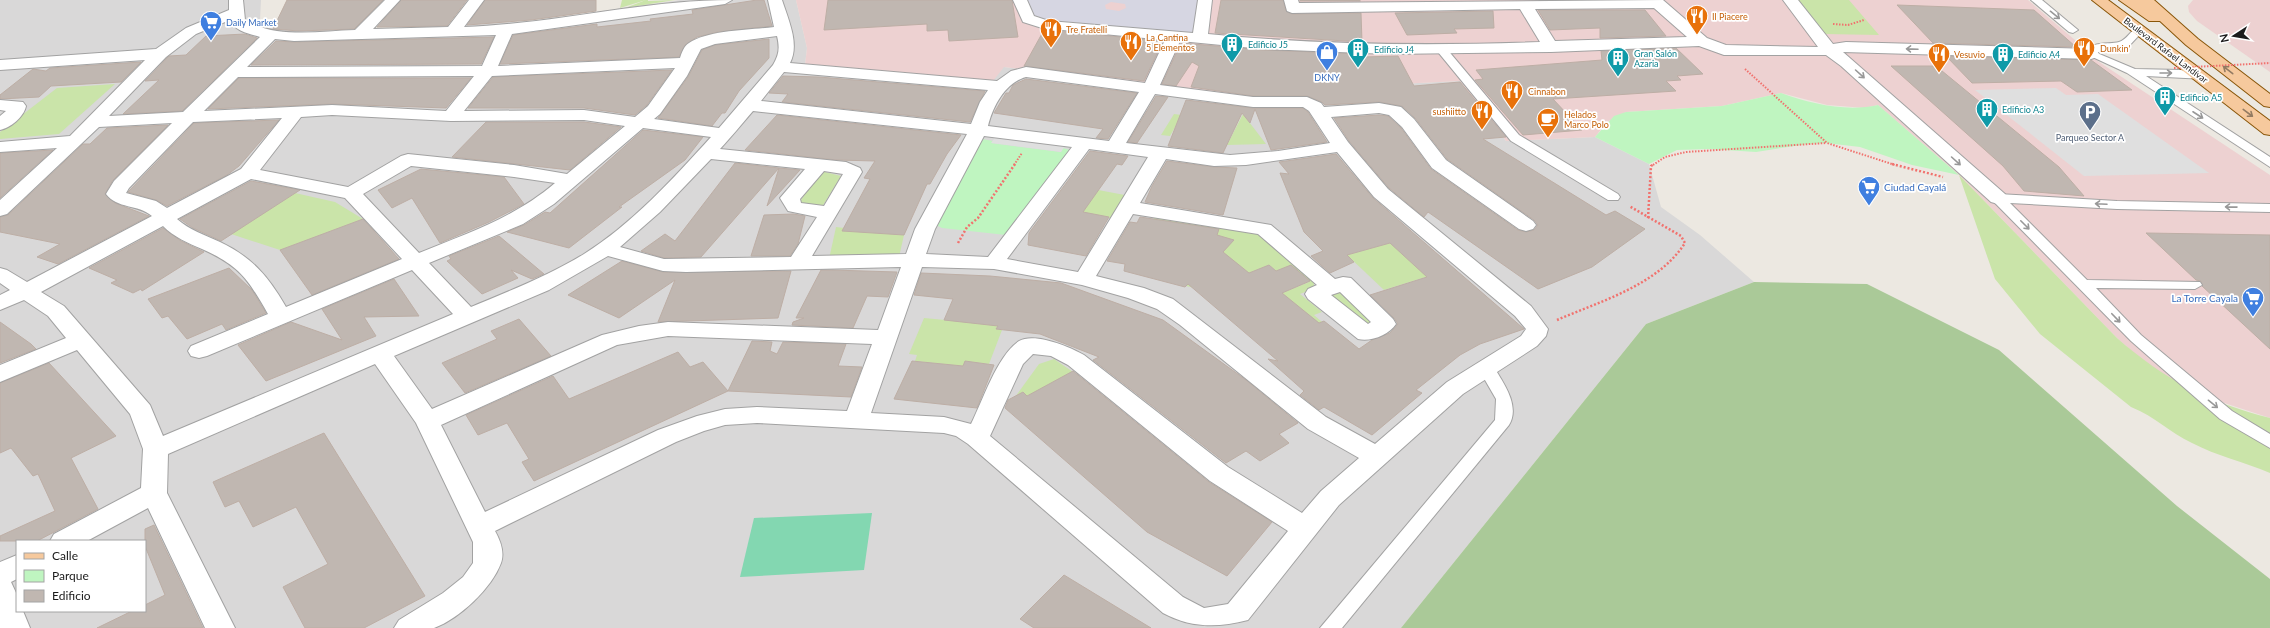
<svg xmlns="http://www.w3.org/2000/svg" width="2270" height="628" font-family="Lato,sans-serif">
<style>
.residential{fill:#d9d8d8;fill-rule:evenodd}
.commercial{fill:#edd1d1}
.grass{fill:#cae4a9}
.forest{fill:#aac998}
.park{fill:#bff5c0}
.pitch{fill:#83d7b1}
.parking{fill:#dfdfdf}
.plaza{fill:#d6d6e2;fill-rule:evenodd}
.building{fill:#c0b7b1;stroke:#bdaea5}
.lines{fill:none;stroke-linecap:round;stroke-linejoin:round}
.lane-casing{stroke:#a2a2a2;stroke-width:2}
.street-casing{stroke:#a2a2a2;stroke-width:2}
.primary-casing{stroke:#895609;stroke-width:2}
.path-far1{stroke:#f1726e;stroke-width:2;stroke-dasharray:1.5 1.5;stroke-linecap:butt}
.path{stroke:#f1726e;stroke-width:2.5;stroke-dasharray:2 2;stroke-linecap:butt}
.lane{fill:#fff;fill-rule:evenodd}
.street{fill:#fff;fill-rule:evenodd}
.primary{fill:#f6c99d;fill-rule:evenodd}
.path-bridge{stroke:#f1726e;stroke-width:2;stroke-dasharray:1.5 1.5;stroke-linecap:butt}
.oneway{stroke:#989898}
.oneway2{stroke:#937b62}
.labels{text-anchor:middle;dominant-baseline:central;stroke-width:3.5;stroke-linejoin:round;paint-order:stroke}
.far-food-label{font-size:9px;fill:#c56008;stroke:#fff;text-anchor:start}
.far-shop-label{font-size:9px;fill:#366cbe;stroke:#fff;text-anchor:start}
.far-culture-label{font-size:9px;fill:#0d838f;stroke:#fff;text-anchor:start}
.far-street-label{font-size:9px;fill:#1b1b1b;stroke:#fff}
.far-service-label{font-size:9px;fill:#4e5e75;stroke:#fff}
.shop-label{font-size:10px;fill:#366cbe;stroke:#fff;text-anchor:start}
</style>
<rect width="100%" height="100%" fill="#ece8e1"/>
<path class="residential" d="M0,0H261L260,20L287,30H343L530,21L680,0H796L807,48L805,65L1004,67L1137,84L1315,88L1460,81L1506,141L1595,137L1649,164L1661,207L1700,235L1754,282L1646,324L1401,628H0ZM17,541H145V611H17Z"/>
<g class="commercial">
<polygon points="796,0 2028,0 2082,46 2084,52 2270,175 2270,418 2206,397 2170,379 2136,355 2117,338 1959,175 1878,105 1865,108 1827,105 1781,93 1722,106 1626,112 1607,122 1595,137 1506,141 1460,81 1315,88 1270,100 1004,67 993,81 805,65 807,48"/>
<polygon points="2193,0 2270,0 2270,72 2197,21 2189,12 2188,6"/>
</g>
<g class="grass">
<polygon points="622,0 648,0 648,1 675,0 625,8 646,0 620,8"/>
<polygon points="1797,0 1849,0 1879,35 1824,34"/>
<polygon points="115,84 59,134 0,139 0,132 57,88"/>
<polygon points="1174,114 1182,115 1170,136 1161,135"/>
<polygon points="1243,114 1266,144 1227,145"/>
<polygon points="821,171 841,176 822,207 799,203"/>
<path d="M1959,175L2117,338C2165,380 2208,402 2270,418V473C2244,462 2217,456 2192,443C2169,432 2156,417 2131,407L2040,334L1995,279Z"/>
<polygon points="1093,189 1130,196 1115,219 1077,211"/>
<polygon points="295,193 335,202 363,219 280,250 231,234"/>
<polygon points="1160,214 1254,230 1313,281 1315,288 1300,294 1322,312 1314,315 1322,322 1310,328 1282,293 1309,282 1289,266 1276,271 1269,265 1249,273 1214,292 1181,285 1152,220"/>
<polygon points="836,227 904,235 899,257 829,259"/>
<polygon points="1390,243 1429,276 1384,290 1347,255"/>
<polygon points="1341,292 1376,322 1363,327 1328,296"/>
<polygon points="924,318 998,325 996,329 1002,330 989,364 965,361 963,366 915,361 917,355 909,354"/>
<polygon points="1054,359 1076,374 1027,396 1023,392 1015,397 1039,364"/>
</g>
<polygon class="forest" points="1754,282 1867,284 1999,350 2177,506 2270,579 2270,628 1401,628 1646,324"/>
<g class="park">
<path d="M1781,93C1811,104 1847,112 1878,105L1959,175L1912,165L1860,147L1826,143L1808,144L1756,152L1709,149L1677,150L1649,164L1595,137L1614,116L1626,112L1722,106Z"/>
<polygon points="982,139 993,141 992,143 1061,152 1063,148 1070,150 1006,235 942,228 936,225"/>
</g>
<polygon class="pitch" points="872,513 864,570 740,577 754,518"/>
<g class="parking">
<polygon points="2056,88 2066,95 2098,94 2209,173 2084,176 1975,90"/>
<polygon points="997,135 1066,144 1061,152 991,143"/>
</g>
<path class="plaza" d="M1020,0H1205L1200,38L1033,21ZM1111,2L1125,4L1126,8L1119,11L1106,9L1105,5Z"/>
<g class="building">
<polygon points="287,0 383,0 354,29 299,31 273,29"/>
<polygon points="401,0 467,0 447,26 377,27"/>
<polygon points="485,0 596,0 596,11 531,20 467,25"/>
<polygon points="757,0 764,0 772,26 718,32 697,37 685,45 679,57 500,64 513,35 597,24 597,27 651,21 650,19 693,14 692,10"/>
<polygon points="828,0 1012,0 1018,37 949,41 948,30 927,31 927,24 824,30"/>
<polygon points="1221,0 1283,0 1286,11 1292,14 1361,13 1362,42 1215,33"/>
<rect x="1300" y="0" width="60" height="1"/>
<polygon points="1897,5 2034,10 2076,47 1933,43"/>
<polygon points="1538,10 1645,10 1666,36 1600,38 1600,28 1550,30"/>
<polygon points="1493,11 1494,28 1454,29 1457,33 1407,35 1395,13"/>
<polygon points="1044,30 1079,33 1163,41 1144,81 1024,66"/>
<polygon points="245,34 257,38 182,111 123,114 159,80 145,81 169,56 186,55 206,36"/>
<polygon points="494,37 481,64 251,65 276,41 294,42"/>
<polygon points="769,39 769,58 739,91 725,113 722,113 712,126 658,118 688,77 702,50 715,45"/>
<polygon points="1181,43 1263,50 1363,54 1363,57 1398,56 1414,86 1460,82 1506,137 1483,139 1606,215 1615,211 1645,229 1592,267 1538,289 1428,212 1424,217 1389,188 1349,141 1334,118 1379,115 1388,116 1401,128 1431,169 1518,230 1526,232 1534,230 1538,225 1534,220 1447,159 1415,118 1402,106 1379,102 1325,105 1322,102 1307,96 1253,96 1191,87 1199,66 1192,62 1176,86 1162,84"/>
<polygon points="1676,48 1703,74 1677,76 1681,80 1666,81 1676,91 1553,99 1582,130 1523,135 1475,80 1483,79 1476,70 1602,60 1601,51"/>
<polygon points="1946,56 2091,60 2132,90 2077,92 2061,81 1972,83"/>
<polygon points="141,62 121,82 51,86 39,97 0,99 0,95 33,69 46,71 50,68"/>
<polygon points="1891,66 1936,66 2059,167 2084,196 2024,191 2003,166"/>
<polygon points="672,70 647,105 635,115 584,108 468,108 493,77"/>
<polygon points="783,76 819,77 985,91 970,122 782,102 788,94 769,93"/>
<polygon points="239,78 471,78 446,108 332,104 208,109"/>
<polygon points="1026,79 1137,93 1108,139 1096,138 1103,129 994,113 1006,93 1009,93 1013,85"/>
<polygon points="1156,96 1168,97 1137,143 1128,142"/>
<polygon points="1186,100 1253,108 1303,108 1308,112 1327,142 1271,150 1255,109 1250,123 1242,113 1223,153 1168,146"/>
<polygon points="777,115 961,135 947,154 930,184 927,184 904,235 842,231 870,179 864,178 875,161 837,160 745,150"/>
<polygon points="279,120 239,166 227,175 167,206 156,200 128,192 194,123"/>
<polygon points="486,122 584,122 621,127 570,170 452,157"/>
<polygon points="168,125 113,180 105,194 115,203 149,216 58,264 37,257 60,244 0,232 0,217 8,215 83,144 90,144 107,128"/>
<polygon points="643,130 703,137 685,160 619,207 622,207 569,248 507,232 524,225 545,212 550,213"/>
<polygon points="53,150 0,198 0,153"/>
<polygon points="1090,151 1128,156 1122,165 1117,164 1083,212 1109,217 1086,256 1028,245 1029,233"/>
<polygon points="1336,154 1373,198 1524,329 1480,344 1460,355 1416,390 1422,393 1372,435 1324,407 1319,410 1300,395 1304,391 1268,359 1278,361 1188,284 1185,287 1124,271 1125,264 1107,261 1130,222 1137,223 1140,217 1219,229 1217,235 1234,240 1223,252 1249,273 1269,265 1276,271 1291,265 1310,281 1282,293 1319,323 1324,321 1359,349 1372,340 1390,333 1398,324 1394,318 1370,295 1427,277 1390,243 1347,255 1354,262 1330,273 1311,256 1323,251 1304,232 1280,173 1289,174 1279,162"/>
<polygon points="1167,161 1214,167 1237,168 1223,215 1145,202 1152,186"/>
<polygon points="735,163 779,168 701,257 664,258 641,251 665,234 675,241"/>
<polygon points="779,168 800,170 767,206"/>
<polygon points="421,169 504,177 524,204 489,222 440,243 412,198 392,208 378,190"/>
<polygon points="251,181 300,190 221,241 193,228 180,219"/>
<polygon points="793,214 805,216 798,244 790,256 751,256 764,215"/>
<polygon points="363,219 399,259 312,295 280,250"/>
<polygon points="163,228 181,241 204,252 142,291 141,289 133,293 111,283 117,280 89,268"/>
<polygon points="2146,233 2270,235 2270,349 2202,286 2201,281 2196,280"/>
<polygon points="499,236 544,274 532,279 511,270 518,278 482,294 447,261 451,259 449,256"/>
<polygon points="622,261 663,272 791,271 778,318 658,322 675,280 619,318 568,295"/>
<polygon points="229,268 252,290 266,313 226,330 222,324 187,339 168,316 162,318 148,299"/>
<polygon points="821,270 832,270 897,272 888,297 867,296 853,328 792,325 793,322 804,318 796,318"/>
<polygon points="921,273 990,276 1061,283 1163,320 1246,380 1298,423 1279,434 1289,443 1260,461 1246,451 1226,463 1093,360 1099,357 1040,334 996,329 998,326 944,320 953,299 914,295"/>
<polygon points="394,279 419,316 364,317 376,336 266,381 238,345 291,322 342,340 322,309"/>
<polygon points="519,319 551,356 465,393 442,363 497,339 491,331"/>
<polygon points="0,322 31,344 36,349 0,363"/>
<polygon points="752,341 772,342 770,351 777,354 783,342 846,344 838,366 862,367 851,397 728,391"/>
<polygon points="678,352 690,367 703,362 728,391 534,481 522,462 529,459 507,423 478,435 466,415 553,376 569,399"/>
<polygon points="912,361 963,366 965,361 994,365 977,408 894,399"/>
<polygon points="49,363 116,436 71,458 98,509 37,541 0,541 0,536 55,511 38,474 33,476 11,448 0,453 0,383"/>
<polygon points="1073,371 1209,482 1272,522 1227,576 1147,532 1005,408 1008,400 1023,392 1027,396"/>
<polygon points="324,433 425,596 364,628 305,628 283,587 328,564 296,507 253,527 239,501 225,507 213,482"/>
<polygon points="154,525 203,628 97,628 132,611 145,611 145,605 165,595 145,546 145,529"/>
<polygon points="1064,575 1151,628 1034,628 1020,619"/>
</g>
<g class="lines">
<g class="lane-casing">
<g id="lane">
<polygon points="2031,0 2042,0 2078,30 2073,33 2069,32"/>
<path d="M2139,27L2144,30L2128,47L2102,50L2097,53L2135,69L2181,70L2205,75L2207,77L2205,79L2146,76L2270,157V167L2127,73L2086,54C2090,40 2108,45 2119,42C2127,40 2131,29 2139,27Z"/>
<polygon points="1442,47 1446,48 1519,135 1618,194 1620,197 1618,200 1608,200 1511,141 1438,52 1437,50 1438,48"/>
<polygon points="1998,194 2117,201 2270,204 2270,212 2117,209 2010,203 2087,280 2200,282 2202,285 2195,289 2096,288 2141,335 2232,411 2270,434 2270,448 2220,419 2131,341 1993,201 1991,198 1993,195"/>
<path d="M1486,363L1492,364C1502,381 1521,405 1509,425L1342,628H1320L1495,420L1496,399L1478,368L1480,364Z"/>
</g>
</g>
<g class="street-casing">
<g id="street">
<path d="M229,0H243L245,20C276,39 320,31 355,30L385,0H400L373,29L448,27L469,0H484L464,27C554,24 642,0 732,0L725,4L512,34L498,66L680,58C682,52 684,46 689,43C708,30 751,30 774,27L768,0H782C788,19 800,44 790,63L997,81L1011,71L1026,67L1145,83L1165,40L1042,28L1023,22L1013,0H1027L1034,16L1049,21L1193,33L1198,0H1212L1208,34C1319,45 1429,46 1540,42L1520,9L1292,13L1287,11L1284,0H1298L1299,3L1663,0L1707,38L1726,45L1818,47L1783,0H1798L1833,44L1846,42L2091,49L2097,51L2099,54L2097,57L2091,59L1843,52L2005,194L2008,198L2005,202L1998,204L1991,202L1841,66L1826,55H1724L1699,46L1551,52L1388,54L1263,49L1180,41L1160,85L1253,97H1307L1321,103L1324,107L1379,103L1401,107L1414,119L1446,160L1533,221L1536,225L1533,229L1526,231L1519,229L1432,168L1402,127L1389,115L1379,113L1331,117L1348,142L1388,189L1531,306L1548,329L1546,336L1537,346L1463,394L1339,505L1248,620C1217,628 1191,628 1163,613L968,444L956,436L944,433L757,423L725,425L704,431L676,442L495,531C500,540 505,552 501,563C492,588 459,619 434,628C423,628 406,628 394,628L399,620L443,593L463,577L473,563V542L416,423L375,364L168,454L167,493L235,628H205L148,508L87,541H50L54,534L141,488L143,449L130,414L77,350L0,382V365L66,338L48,316L24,300L0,310V295L10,290L0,283V268L7,270L27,282L152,216C138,204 117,209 106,194L114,181L172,123L99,127L7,214L0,216V200L57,148L0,152V142L70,136L145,60L0,70V60L156,49L186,28L229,10ZM1654,8L1687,37L1555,41L1535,9ZM230,20C234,31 250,34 260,37L183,112L109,116L166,57L196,34ZM496,35L482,66L247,67L275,39L294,41ZM777,36C780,48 779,55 773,65L719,128L654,119L660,114L687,76L701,49L715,44ZM675,68L648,106L635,117L584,110L464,111L492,76ZM784,72L988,90L980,102L971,124L761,101ZM474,76L446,111L332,105L204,111L238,77ZM1026,77L1139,92L1109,141L988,126C993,106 1005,83 1026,77ZM1155,94L1253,107H1303L1309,111L1330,143L1278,151L1230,155L1126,143ZM753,111L967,134L915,229L906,254L812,256L862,172L860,168L846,162L720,149C732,136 741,125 753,111ZM332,115L451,121L584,120L625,126L567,174L514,165L408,154L401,156L348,187L260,170L301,117ZM282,118L241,169L167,208L156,201L126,193L129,188L193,122ZM643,128L711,137C673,179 632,224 584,254C548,276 509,291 471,307L429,263L523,224L554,204ZM984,136L1072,147L988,257L926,254L935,229ZM1089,149L1148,157L1078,272L1007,259ZM1337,152L1374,197L1515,316L1526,329L1521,336L1447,382L1375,444L1326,417L1173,299L1144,288L1096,276L1133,214L1258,234L1317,285L1308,289L1305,294L1308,299L1358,339C1371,342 1389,335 1396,324L1393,319L1351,278L1343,277L1335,279L1271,225L1140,203L1166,159L1214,166L1246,165ZM711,159L805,169L780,198L788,211L817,217L791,257L664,259L620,247L660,212ZM411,166L514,177L555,183C514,218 468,233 419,253L363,194ZM824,171L843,174L824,206L801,203L800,199ZM251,179L345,198L402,259L286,307C269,277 252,257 220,242C205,235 189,230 177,219ZM163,226C174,237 188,243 202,249C240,266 248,279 268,314L191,346L188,351L191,356L199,358L207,356L412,270L453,314L163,436L150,405L64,306L41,292ZM608,256L663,271L686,272L901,267L878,330L668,322L639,326L602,335L432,409L394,356L549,290ZM922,267L994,269L1082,285L1128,298L1157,309L1180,325L1308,429L1359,458L1321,491L1302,513L1228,467L1084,355C1070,347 1035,332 1019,341C997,356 983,400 971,424L944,417L871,413ZM1340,292L1371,322L1368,324L1331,295ZM668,336L872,344L847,411L757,407L725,409L697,416L658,430L485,512L441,425L617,345ZM1033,354L1051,356L1068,365L1210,481L1288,531L1228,604L1204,608L1183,597L990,436L1023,364Z"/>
<path d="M0,100L23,102L26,106C24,117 10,128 0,130V116L6,111L0,110Z"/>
<polygon points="17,555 17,579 11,582 17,595 17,611 23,611 30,628 0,628 0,562"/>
</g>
</g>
<g class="primary-casing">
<g id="primary">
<polygon points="2092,0 2108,0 2270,121 2270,135 2264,134"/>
<polygon points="2119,0 2154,0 2198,39 2270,94 2270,107 2264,106 2186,45 2160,21 2149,21"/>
</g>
</g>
<g class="path-far1">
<polyline points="1833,24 1848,25 1864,20"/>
<polyline points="1745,69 1827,143 1895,165"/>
<polyline points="1014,165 1022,153"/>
<polyline points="1653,165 1665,157 1686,152 1826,143"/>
</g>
<g class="path">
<polyline points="1892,164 1943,177"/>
<polyline points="1648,218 1651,166 1654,164"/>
<polyline points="958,243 967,227 978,218 1015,164"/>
<path d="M1557,320C1601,301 1658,285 1685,243L1681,236L1629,206"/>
</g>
<use href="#lane" class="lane"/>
<use href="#street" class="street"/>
<use href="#primary" class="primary"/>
<polyline class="path-bridge" points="2174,68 2270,63"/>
</g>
<defs><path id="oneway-shaft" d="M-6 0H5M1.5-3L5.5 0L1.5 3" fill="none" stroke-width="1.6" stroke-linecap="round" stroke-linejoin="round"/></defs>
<g class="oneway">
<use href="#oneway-shaft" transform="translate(2055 15) rotate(39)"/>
<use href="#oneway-shaft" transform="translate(1912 49) rotate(-178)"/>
<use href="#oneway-shaft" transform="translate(2166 73)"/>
<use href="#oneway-shaft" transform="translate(1860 74) rotate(42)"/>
<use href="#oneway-shaft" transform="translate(2198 115) rotate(33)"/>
<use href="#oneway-shaft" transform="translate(1956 161) rotate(42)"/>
<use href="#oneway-shaft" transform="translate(2101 204) rotate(-177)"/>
<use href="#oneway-shaft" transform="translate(2231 207) rotate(-179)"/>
<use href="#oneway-shaft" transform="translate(2025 225) rotate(45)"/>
<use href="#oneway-shaft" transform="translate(2116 318) rotate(46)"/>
<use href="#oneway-shaft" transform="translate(2213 404) rotate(39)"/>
</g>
<g class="oneway2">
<use href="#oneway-shaft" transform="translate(2228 70) rotate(-142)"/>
<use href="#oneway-shaft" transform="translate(2248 113) rotate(37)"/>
</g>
<defs>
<g id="restaurant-pin" transform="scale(1.15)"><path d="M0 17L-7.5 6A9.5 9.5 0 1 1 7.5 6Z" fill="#e8710a" stroke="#fff"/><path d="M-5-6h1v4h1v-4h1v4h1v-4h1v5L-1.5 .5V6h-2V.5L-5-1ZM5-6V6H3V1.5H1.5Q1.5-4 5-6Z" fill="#fff"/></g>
<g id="supermarket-pin" transform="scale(1.15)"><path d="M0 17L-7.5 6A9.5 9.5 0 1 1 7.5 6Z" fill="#3f7fe0" stroke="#fff"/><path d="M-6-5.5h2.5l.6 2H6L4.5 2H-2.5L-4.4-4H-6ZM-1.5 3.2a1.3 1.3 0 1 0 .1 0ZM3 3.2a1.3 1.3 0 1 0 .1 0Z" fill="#fff"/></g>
<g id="building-pin" transform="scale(1.15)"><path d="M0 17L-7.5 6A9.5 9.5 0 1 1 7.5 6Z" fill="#0f9aa8" stroke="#fff"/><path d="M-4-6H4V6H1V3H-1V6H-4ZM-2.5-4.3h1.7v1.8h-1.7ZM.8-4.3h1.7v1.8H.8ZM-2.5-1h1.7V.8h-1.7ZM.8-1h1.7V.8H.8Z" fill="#fff"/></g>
<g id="shop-pin" transform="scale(1.15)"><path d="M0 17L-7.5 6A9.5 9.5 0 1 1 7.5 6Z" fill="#3f7fe0" stroke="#fff"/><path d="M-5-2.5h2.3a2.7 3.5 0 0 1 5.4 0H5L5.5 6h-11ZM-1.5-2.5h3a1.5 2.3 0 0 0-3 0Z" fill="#fff"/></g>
<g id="parking-pin" transform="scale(1.15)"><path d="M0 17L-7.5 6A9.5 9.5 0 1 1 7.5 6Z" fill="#5c6f8a" stroke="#fff"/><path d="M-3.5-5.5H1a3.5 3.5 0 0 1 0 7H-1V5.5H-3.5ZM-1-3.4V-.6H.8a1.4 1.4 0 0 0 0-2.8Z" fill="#fff"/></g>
<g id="cafe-pin" transform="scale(1.15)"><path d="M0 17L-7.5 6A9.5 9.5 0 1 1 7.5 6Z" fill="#e8710a" stroke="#fff"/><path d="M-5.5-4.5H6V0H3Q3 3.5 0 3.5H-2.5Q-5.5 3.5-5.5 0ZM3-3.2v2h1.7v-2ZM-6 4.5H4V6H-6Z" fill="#fff"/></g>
</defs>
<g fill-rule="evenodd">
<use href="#restaurant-pin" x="1697" y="16"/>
<use href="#supermarket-pin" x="211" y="22"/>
<use href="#restaurant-pin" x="1051" y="29"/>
<use href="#restaurant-pin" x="1131" y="42"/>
<use href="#building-pin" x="1232" y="44"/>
<use href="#restaurant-pin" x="2084" y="48"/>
<use href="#building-pin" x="1358" y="49"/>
<use href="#shop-pin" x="1327" y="52"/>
<use href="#restaurant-pin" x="1939" y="54"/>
<use href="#building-pin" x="2003" y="54"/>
<use href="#building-pin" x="1618" y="58"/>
<use href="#restaurant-pin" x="1512" y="91"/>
<use href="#building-pin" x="2165" y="97"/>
<use href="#building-pin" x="1987" y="109"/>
<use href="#restaurant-pin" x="1482" y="111"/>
<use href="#parking-pin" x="2090" y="112"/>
<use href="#cafe-pin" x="1548" y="119"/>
<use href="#supermarket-pin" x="1869" y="187"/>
<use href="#supermarket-pin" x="2253" y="298"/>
</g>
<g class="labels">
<g class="far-food-label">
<text x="1712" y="16">Il Piacere</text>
<text x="1066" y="29">Tre Fratelli</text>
<text x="1146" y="37">La Cantina<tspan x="1146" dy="10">5 Elementos</tspan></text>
<text x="2100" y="48">Dunkin'</text>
<text x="1954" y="54">Vesuvio</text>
<text x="1528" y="91">Cinnabon</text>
<text x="1466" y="111" text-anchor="end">sushiitto</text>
<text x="1564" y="114">Helados<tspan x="1564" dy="10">Marco Polo</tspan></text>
</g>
<g class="far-shop-label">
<text x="226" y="22">Daily Market</text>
<text x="1327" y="77" text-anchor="middle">DKNY</text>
</g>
<g class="far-culture-label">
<text x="1248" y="44">Edificio J5</text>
<text x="1374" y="49">Edificio J4</text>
<text x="1634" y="53">Gran Salón<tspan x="1634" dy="10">Azaria</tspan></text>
<text x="2018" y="54">Edificio A4</text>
<text x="2180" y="97">Edificio A5</text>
<text x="2002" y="109">Edificio A3</text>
</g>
<g class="far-street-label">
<text transform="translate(2166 50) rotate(37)">Boulevard Rafael Landívar</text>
</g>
<g class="far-service-label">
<text x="2090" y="137">Parqueo Sector A</text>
</g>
<g class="shop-label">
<text x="1884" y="187">Ciudad Cayalá</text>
<text x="2238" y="298" text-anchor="end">La Torre Cayala</text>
</g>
</g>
<rect x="16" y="540" width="130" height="72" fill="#ffffff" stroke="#a4a4a4"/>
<rect x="24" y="553" width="20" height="6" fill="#f6c99d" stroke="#a4a4a4"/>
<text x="52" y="560" font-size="12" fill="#1b1b1b">Calle</text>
<rect x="24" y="570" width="20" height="12" fill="#bff5c0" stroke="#a4a4a4"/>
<text x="52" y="580" font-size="12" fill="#1b1b1b">Parque</text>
<rect x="24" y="590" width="20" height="12" fill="#c0b7b1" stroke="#a4a4a4"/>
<text x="52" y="600" font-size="12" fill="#1b1b1b">Edificio</text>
<g transform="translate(2234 36) rotate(258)" stroke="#ffffff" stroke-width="3" paint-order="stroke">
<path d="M0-3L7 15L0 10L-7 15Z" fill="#1b1b1b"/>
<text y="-6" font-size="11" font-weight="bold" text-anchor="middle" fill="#1b1b1b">N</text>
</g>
</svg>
